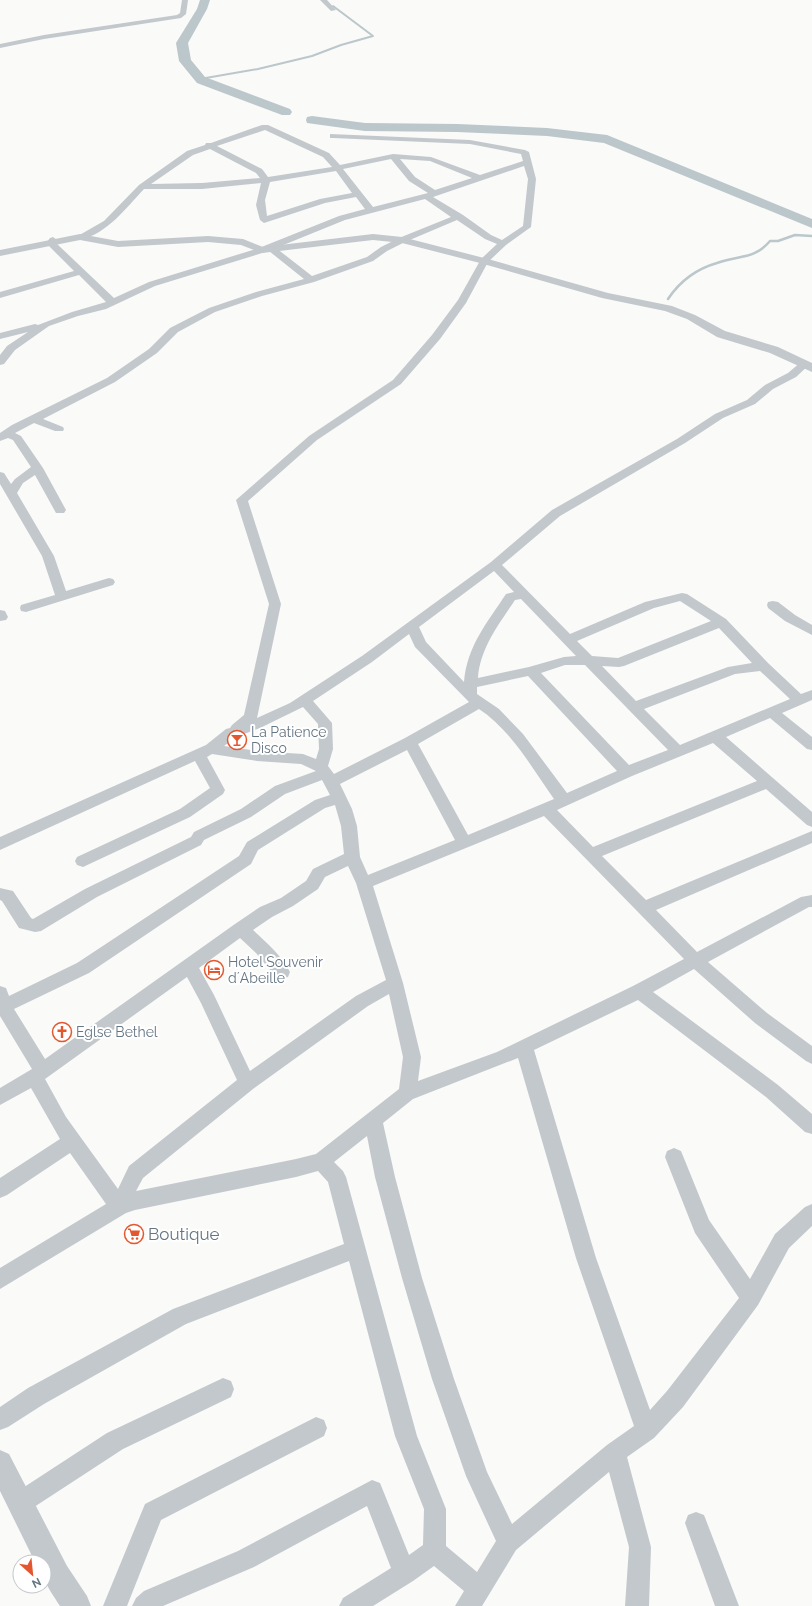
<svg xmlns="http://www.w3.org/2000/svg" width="812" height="1606" font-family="Raleway,sans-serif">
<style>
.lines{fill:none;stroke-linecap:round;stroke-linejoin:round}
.stream-far1{stroke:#bbc7cb;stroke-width:2}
.stream{stroke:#bbc7cb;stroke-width:2.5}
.river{fill:#bbc7cb;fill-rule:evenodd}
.minor{fill:#c3c8cc;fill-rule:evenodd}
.tertiary{fill:#c3c8cc;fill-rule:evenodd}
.labels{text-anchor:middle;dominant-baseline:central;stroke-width:4;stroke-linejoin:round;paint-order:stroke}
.poi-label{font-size:14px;fill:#657683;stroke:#fff;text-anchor:start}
.near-poi-label{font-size:17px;fill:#657683;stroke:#fff;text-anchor:start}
</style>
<rect width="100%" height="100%" fill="#fafaf8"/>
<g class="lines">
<polyline class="stream-far1" points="200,79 258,69 312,56 341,45 373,36 333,6"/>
<path class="stream" d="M668,299C680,281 696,269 717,263C738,255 754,260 770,241H778L795,235L812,236"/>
<g class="river">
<polygon points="200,0 210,0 207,9 188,43 191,60 205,77 290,109 292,112 290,115 282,115 197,83 179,61 176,43 197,9"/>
<polygon points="312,116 365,123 457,124 547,128 607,135 812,219 812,228 604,143 547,136 457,132 365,131 307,123 306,120 307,117"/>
</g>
<g class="minor">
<polygon points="182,0 188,0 186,14 181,18 44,39 0,48 0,44 44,35 177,15 180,13"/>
<polygon points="320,0 327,0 336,10 331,11"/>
<path d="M262,125H268L329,153L340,165L393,154L431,157L480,175L523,161L521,154L470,144L333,138H330V134L470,140L525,150L529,152L536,179L531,227L506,245L488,262L466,303L440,339L401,384L317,440L248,501L281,604L257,718L290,703L362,656L491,562L552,510L677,439L715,414L747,400L765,385L788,373L801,362L805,361L810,364L796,377L773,389L755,404L723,418L685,443L560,516L502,565L570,634L645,602L682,593L687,594L726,619L768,663L801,694L812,690V700L782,713L812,737V750L807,749L770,718L726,737L812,812V827L807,825L766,789L602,856L646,900L812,831V843L656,910L697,952L801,897L812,895V907H809L708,962L767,1013L812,1046V1064L806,1061L755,1023L694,969L653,992L778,1085L812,1114V1134L805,1132L766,1097L638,1000L534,1050L596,1258L650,1410L667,1391L739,1298L695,1233L665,1157L667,1151L674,1148L681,1151L709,1220L750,1279L775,1234L805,1207L812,1204V1226L789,1248L758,1305L683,1407L654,1438L627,1457L651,1547L649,1606H625L629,1547L609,1472L516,1550L482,1606H455L464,1591L434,1566L413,1581L373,1606H339L343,1598L391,1568L367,1506L254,1567L163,1606H132L136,1598L144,1591L238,1551L372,1480L380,1483L409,1555L423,1545L424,1509L395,1436L349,1261L186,1324L44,1404L8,1427L0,1430V1407L28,1388L173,1309L344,1244L328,1182L318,1171L296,1177L135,1210L126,1213L0,1289V1268L106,1204L70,1153L7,1195L0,1198V1178L60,1139L31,1088L0,1105V1088L32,1069L0,1016V986L6,988L9,996L77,963L239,856L247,842L315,800L330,795L322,780L285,794L251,817L204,840L201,845L97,897L41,931L35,932L19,928L2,901L0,900V888L13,891L31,918L33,919L85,889L191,837L194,832L241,809L275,786L316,771L301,764L257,761L212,754L207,757L225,790L223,794L190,817L83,867L77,865L75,861L77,857L180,809L210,788L195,761L0,850V837L206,745L226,729L230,728L232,725L244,715L269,604L236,500L309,436L393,380L432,335L458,300L481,259L497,244L485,239L457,220L405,242L387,251L373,261L314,282L262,296L215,312L178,332L157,353L115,382L43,419L63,427L64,429L63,431H55L34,423L15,433L21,436L43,468L66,510L64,513H56L35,475L23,483L17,493L54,556L66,591L109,578L113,579L115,582L113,585L26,612L21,611L20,608L21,605L55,595L42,556L0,484V472L4,473L11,484L15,479L31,467L13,440L8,438L0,441V433L12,425L107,378L149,349L170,328L209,308L256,292L304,279L269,251L155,286L106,309L78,316L49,326L15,350L4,364L0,365V355L7,346L28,332L0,339V333L35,324L38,325L72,312L106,302L79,275L0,298V292L74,271L46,243L50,238L53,237L57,240L56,243L114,298L149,282L259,248L339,216L365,209L356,197L325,203L264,223L260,220L256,205L261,183L202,189H144C125,209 108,233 80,240L76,237L104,221L139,185L187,151L205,145L206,143H211ZM265,130L323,157L332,167L268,177L262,169L217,146ZM210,149L256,173L260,178L202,183L151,184L193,155ZM391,159L409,181L428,193L373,207L343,169ZM400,159L430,161L472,178L435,190L415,177ZM524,166L528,179L523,226L502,240L491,235L463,215L433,197ZM336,171L352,193L320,199L267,216L265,200L270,182ZM425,199L451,217L399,238L381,247L367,257L312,276L276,248L345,220ZM494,571L514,592L506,594C487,623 467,646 464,682L426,642L419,627ZM521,599L576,656L564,657L529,667L478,678C480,648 499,624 515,600ZM680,601L711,621L618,658L592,656L577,641L654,608ZM719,628L752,663L728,667L636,701L602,666L619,667L624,666ZM409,634L415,647L469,702L405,738L334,774L328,766L333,749L332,723L313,701L372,662ZM565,665H585L668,750L629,765L541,673ZM760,671L790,699L680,745L644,709L735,674ZM528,676L617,771L567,793L523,734L499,709L477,694V687ZM303,707L318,724L319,749L316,759L303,754L257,751L224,746L236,737L260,728ZM479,709C511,730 532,768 554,799L468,835L418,744ZM713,743L757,781L593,847L557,810L632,776ZM407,750L455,840L368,875L360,857L357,826L352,809L340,784ZM335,805L341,826L344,854L313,869L306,881L281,898L260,907L235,924L45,1059L14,1009L89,973L251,864L258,850L325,808ZM544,816L684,959L633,986L497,1052L418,1081L421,1057L403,983L373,886ZM348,866L356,883L386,980L356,996L250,1071L214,995L199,968L240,938L256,953L276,977L282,979L288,977L290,972C282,956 266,942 253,930L272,917L293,906L318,889L325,877ZM187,977L201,1003L237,1080L129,1166L118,1189L66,1117L45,1079ZM389,994L403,1057L399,1089L316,1154L296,1159L136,1191L143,1178L253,1089L368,1006ZM518,1058L576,1258L634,1426L607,1445L512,1524L487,1472L454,1379L422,1278L395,1177L383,1123L413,1099ZM367,1136L375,1177L402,1278L432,1379L466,1476L496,1541L477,1572L446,1546V1509L417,1436L346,1177L343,1171L334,1162Z"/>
<polygon points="773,601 778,602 795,615 812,625 812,635 785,621 768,608 767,605 768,602"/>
<polygon points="0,610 5,611 8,617 6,620 0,621"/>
<polygon points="223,1378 231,1381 234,1389 231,1397 123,1449 28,1511 20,1514 12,1511 9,1503 12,1495 107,1433"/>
<polygon points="316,1417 324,1420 327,1428 324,1436 161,1520 127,1606 103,1606 145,1504"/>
<polygon points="696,1512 704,1515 739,1606 715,1606 685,1523 688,1515"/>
</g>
<g class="tertiary">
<polygon points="80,234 118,241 208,236 243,239 263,247 373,234 402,237 488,259 608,293 672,306 695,315 725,331 778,347 812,363 812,372 770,353 717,337 687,319 665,311 602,298 480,263 402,243 373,240 262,253 241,245 208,242 118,247 80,240 0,256 0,250"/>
<path d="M0,1450L9,1454L67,1566L87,1596L91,1606H60C48,1587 44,1585 44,1562H35L0,1491Z"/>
</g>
</g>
<defs>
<g id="bar-ring" transform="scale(1)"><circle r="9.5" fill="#fff" stroke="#e4572e" stroke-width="1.5"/><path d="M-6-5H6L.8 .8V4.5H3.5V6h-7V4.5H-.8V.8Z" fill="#e4572e"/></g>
<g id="hotel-ring" transform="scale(1)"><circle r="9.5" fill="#fff" stroke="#e4572e" stroke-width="1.5"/><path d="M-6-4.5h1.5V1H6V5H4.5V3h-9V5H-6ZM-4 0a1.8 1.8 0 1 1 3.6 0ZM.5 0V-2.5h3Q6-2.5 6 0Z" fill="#e4572e"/></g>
<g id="church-ring" transform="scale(1)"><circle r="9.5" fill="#fff" stroke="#e4572e" stroke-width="1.5"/><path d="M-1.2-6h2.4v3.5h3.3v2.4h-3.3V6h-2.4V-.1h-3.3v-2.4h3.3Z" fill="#e4572e"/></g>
<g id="supermarket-ring" transform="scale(1)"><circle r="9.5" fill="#fff" stroke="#e4572e" stroke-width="1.5"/><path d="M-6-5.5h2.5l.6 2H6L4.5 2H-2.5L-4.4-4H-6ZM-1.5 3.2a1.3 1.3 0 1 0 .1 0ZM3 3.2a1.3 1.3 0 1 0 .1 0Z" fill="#e4572e"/></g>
</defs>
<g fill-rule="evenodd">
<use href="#bar-ring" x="237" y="740"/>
<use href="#hotel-ring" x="214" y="970"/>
<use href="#church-ring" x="62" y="1032"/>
<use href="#supermarket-ring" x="134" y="1234"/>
</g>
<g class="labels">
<g class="poi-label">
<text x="251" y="732">La Patience<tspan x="251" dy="16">Disco</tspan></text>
<text x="228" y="962">Hotel Souvenir<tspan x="228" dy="16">d´Abeille</tspan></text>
<text x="76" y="1032">Eglse Bethel</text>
</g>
<g class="near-poi-label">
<text x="148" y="1234">Boutique</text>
</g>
</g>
<g transform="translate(32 1574) rotate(153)"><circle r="19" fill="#ffffff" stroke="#c1c8cd"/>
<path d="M0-3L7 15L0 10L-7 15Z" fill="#e4572e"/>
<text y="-6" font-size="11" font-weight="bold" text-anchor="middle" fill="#657683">N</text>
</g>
</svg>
